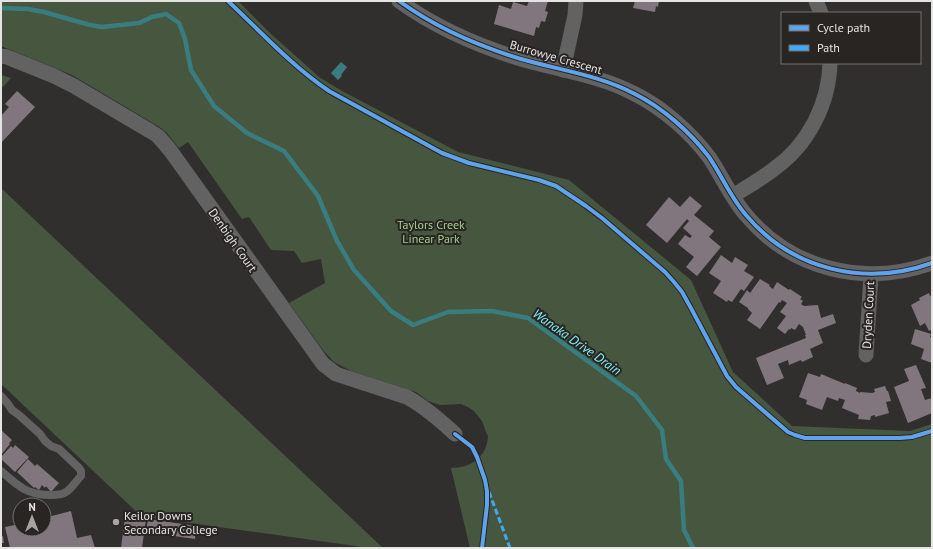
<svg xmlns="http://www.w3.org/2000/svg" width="933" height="549" font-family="'PT Sans',sans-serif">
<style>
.green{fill:#47563f}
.water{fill:#397d81}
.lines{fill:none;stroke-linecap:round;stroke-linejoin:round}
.stream{stroke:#397d81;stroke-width:4.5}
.building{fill:#81767d}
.lane{stroke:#626262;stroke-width:8}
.street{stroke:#626262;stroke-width:15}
.quiet{stroke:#3fa9f5;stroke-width:3;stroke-dasharray:6 3;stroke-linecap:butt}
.cycleway-casing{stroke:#282523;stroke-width:6}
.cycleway{stroke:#60a3ed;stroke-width:4}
.poi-dot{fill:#a6a5a3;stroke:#282523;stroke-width:1.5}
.labels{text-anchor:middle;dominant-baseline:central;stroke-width:4;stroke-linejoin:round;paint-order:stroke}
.street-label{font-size:12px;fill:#e5e4e2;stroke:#282523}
.park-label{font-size:12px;fill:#a3ce8a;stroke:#282523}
.poi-label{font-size:12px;fill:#e5e4e2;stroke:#282523;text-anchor:start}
.water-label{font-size:13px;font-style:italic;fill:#81f2f8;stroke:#282523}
</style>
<rect width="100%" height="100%" fill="#312f2e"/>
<g class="green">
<path d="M1,1H238L270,33L319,77L342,91L458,152L569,180L691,280L733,372L792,426L910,431L932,424V548H470L451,468C471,468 487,457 488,436L486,432L482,421L474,411L468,407L461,404L440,405L428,401L416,392L351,371L334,362L323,350L289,303L325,283L321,259L302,263L294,251L271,250L249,217L242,219L188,142L179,148L166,132L161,128L72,75L1,46Z"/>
<polygon points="1,75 11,78 1,89"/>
<polygon points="1,188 383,548 369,548 141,516 1,384"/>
</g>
<polygon class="water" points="341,62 347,67 341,75 342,76 338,80 331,73"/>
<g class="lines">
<polyline class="stream" points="1,8 28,9 44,12 90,25 102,27 139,23 152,17 166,14 179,23 185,39 191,70 214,106 247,133 284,151 318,196 337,241 354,270 391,311 413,325 448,312 492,311 528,318 636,396 662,430 666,459 681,481 684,530 693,548"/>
</g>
<g class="building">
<polygon points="529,1 548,1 545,11 548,12 545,22 541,21 539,28 536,27 534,36 494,24 499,5 511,9 513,2 527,6"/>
<polygon points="635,1 659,1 658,7 656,6 655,12 633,8"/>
<polygon points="17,91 35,107 1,143 1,116 9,107 5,104"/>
<polygon points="690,196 702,206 694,215 714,231 709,237 721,247 697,276 686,267 694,257 678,244 685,235 690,238 692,236 683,228 689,221 687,219 667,243 646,225 669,197 680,207"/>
<polygon points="721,255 732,263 735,257 748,265 744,271 754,277 744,291 741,289 732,302 728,300 727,302 713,293 721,281 709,273"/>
<polygon points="760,279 770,285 769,286 773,289 777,282 789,290 790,289 802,297 800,299 803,301 801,304 804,306 818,305 821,318 833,314 836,323 818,330 823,343 810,349 813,357 802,362 801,360 789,365 788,360 778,364 784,378 767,385 756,358 806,338 805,335 806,335 803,327 799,324 795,330 791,328 790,330 789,329 785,334 777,328 786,316 780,312 787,303 782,300 780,303 779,302 760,329 747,320 752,313 748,309 748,308 739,302 747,290 750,293"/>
<polygon points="929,293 930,296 932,295 932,329 929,331 925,323 920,326 911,305 920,300 919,298"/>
<polygon points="915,329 931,334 930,337 932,338 932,363 921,359 924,349 911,344"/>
<polygon points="916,365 926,388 921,389 925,400 932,398 932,413 908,423 894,387 909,381 904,369"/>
<polygon points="808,373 820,377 821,374 845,384 845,383 857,388 856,391 860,393 860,392 872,393 875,392 874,389 885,386 887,391 888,391 891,401 886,402 889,413 875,417 875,415 871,416 870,420 858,419 859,415 842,408 845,400 839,398 838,401 827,397 822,410 806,404 807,400 799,397"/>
<polygon points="1,430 12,440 9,443 10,444 1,455"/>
<polygon points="15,445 29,457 15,472 1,459 1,457 11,446 13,448"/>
<polygon points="28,459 35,466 37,464 59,483 51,492 46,486 45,488 42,485 39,490 35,487 34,488 17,472"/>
<polygon points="71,511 77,538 91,535 95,548 10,548 5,527 20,524 20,529 44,529 44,518"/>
<polygon points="125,517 146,519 142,548 121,548"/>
<polygon points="148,519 196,526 195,539 146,532"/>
<polygon points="3,536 4,543 1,543 1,537"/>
</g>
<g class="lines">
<path class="lane" d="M1,396L8,404L12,410L19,415L40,434L45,441L51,446L59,449L79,468L81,471V476C76,481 72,488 66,492C62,495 55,495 51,495C27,495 18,486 1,471"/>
<g class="street">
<path d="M399,1C435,27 478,46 521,59C559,70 599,75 635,94C663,108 690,132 709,157C722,176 731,198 746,215C792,270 865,287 932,263"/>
<polyline points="816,1 821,13"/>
<path d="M1,56L7,57L54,76L74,86L150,131L158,136L170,150L323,364L336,374L345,377L407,397C425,407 440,420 455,434"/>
<polyline points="563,70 575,15 576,1"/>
<path d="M733,196C747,187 761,179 774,169C808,145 829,104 830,63"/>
<polyline points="866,355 871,275"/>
</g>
<polyline class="quiet" points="489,492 510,548"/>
<g class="cycleway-casing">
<g id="cycleway">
<path d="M228,1C261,32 292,66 329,91L442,153L469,163L539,180L556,186L586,206L602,218L665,272L674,282L682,292L692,310L727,376L736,387L788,432L795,435L805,438H900L912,437L932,431"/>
<path d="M399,1C435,27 478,46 521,59C559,70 599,75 635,94C663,108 690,132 709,157C722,176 731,198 746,215C792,270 865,287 932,263"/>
<polyline points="455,434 472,447 477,457 485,480 487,491 487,505 482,548"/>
</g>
</g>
<use href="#cycleway" class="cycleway"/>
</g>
<circle class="poi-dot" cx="116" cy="522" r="4"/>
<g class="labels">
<g class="street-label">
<text transform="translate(556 57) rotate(16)">Burrowye Crescent</text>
<text transform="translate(233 240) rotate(55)">Denbigh Court</text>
<text transform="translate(868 315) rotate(-87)">Dryden Court</text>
</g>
<g class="park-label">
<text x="431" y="224">Taylors Creek<tspan x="431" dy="14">Linear Park</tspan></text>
</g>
<g class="poi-label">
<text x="124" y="515">Keilor Downs<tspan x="124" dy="14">Secondary College</tspan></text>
</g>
<g class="water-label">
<text transform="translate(577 342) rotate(35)">Wanaka Drive Drain</text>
</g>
</g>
<rect width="933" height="549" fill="none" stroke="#e5e4e2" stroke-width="4"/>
<rect x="781" y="12" width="140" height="52" fill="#282523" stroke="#74716f"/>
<rect x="789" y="25" width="20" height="6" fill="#60a3ed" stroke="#74716f"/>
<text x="817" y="32" font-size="12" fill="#e5e4e2">Cycle path</text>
<rect x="789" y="45" width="20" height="6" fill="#3fa9f5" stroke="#74716f"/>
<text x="817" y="52" font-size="12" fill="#e5e4e2">Path</text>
<g transform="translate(32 517)"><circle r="19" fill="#282523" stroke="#74716f"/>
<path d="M0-3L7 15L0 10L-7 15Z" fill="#a6a5a3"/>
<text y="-6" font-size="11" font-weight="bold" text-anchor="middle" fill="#e5e4e2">N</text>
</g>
</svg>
